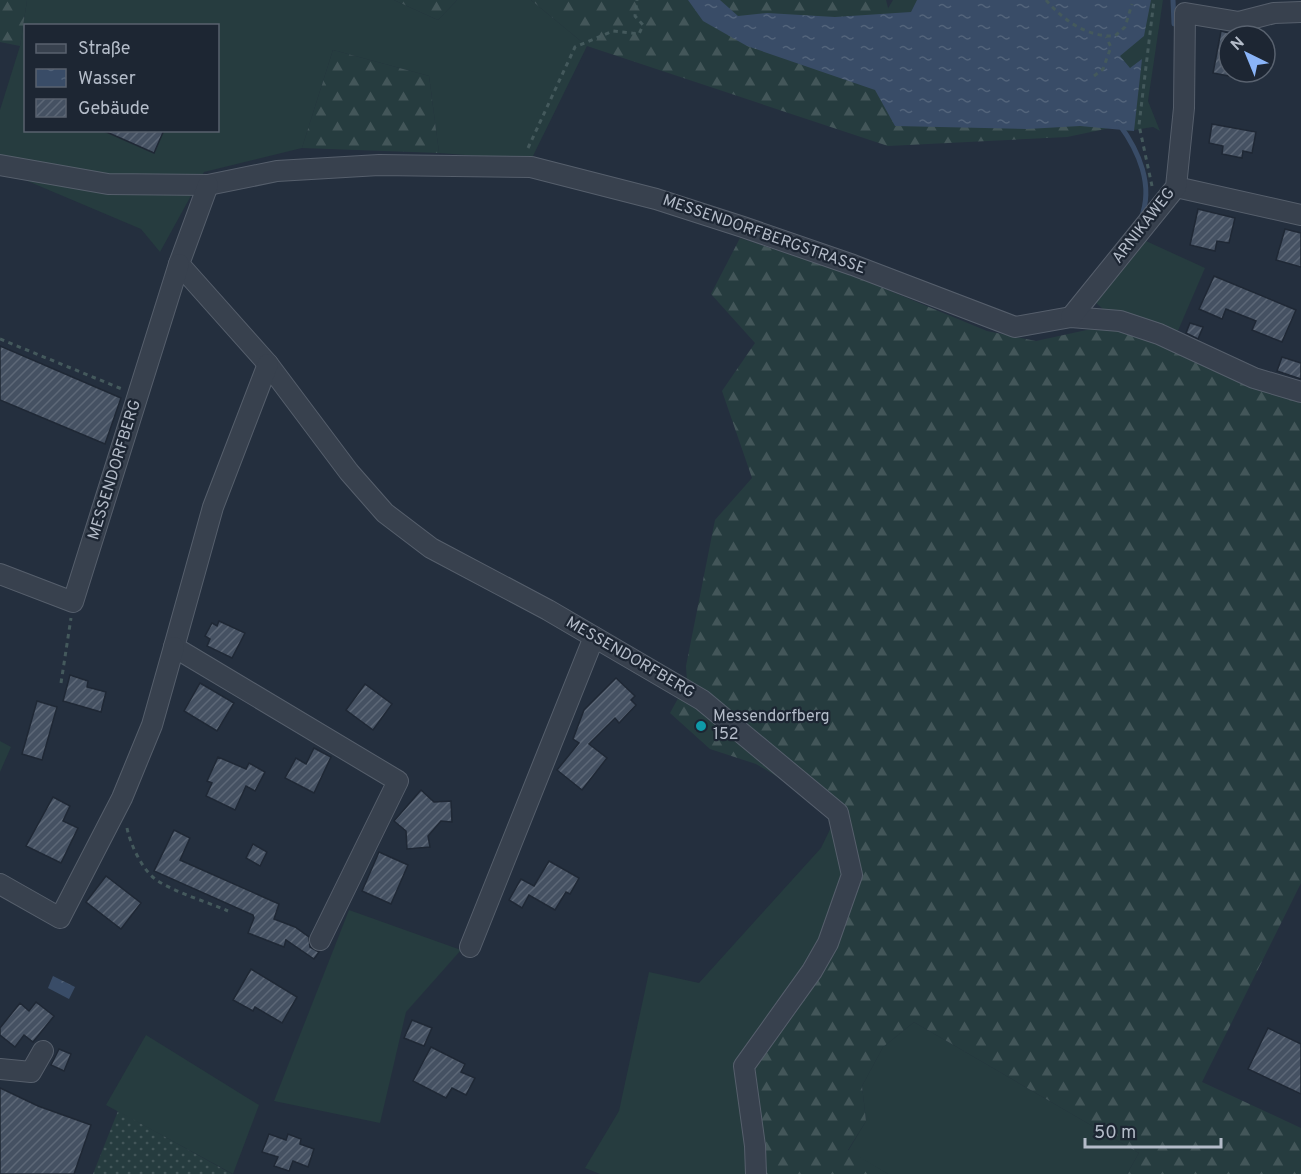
<svg xmlns="http://www.w3.org/2000/svg" width="1301" height="1174" font-family="Overpass,sans-serif">
<style>
.grass{fill:#263c3f;fill-rule:evenodd}
.forest{fill:url(#forest-firs)}
.garden{fill:url(#garden-dots)}
.water{fill:url(#water-ripples)}
.lines{fill:none;stroke-linecap:round;stroke-linejoin:round}
.stream{stroke:#394c67;stroke-width:5}
.building{fill:url(#building-hatch);stroke:#1f2835;stroke-width:1.5}
.minor-casing{stroke:#565f6c;stroke-width:22}
.path{stroke:#44595c;stroke-width:3;stroke-dasharray:4.5 4.5;stroke-linecap:butt}
.minor{stroke:#38414e;stroke-width:20}
.culture-dot{fill:#0f9aa8;stroke:#1d2633;stroke-width:2}
.labels{text-anchor:middle;dominant-baseline:central;stroke-width:4.5;stroke-linejoin:round;paint-order:stroke}
.street-label{font-size:16px;fill:#b4bcc9;stroke:#1d2633}
.poi-label{font-size:16px;fill:#b4bcc9;stroke:#1d2633;text-anchor:start}
</style>
<defs>
<pattern id="forest-firs" width="22" height="20" patternUnits="userSpaceOnUse" patternTransform="scale(1.5)"><rect width="22" height="20" fill="#263c3f"/><path d="M5 1l3.5 6h-7zM16 11l3.5 6h-7z" fill="#435659"/></pattern>
<pattern id="garden-dots" width="8" height="8" patternUnits="userSpaceOnUse" patternTransform="scale(1.5)"><rect width="8" height="8" fill="#263c3f"/><path d="M2 2h.1M6 6h.1" fill="none" stroke="#435659" stroke-width="1.8" stroke-linecap="round"/></pattern>
<pattern id="water-ripples" width="26" height="14" patternUnits="userSpaceOnUse" patternTransform="scale(1.5)"><rect width="26" height="14" fill="#394c67"/><path d="M2 4q2-2 4 0t4 0M15 11q2-2 4 0t4 0" fill="none" stroke="#53647b"/></pattern>
<pattern id="building-hatch" width="6" height="6" patternUnits="userSpaceOnUse" patternTransform="scale(1.5)"><rect width="6" height="6" fill="#455162"/><path d="M-1 1l2-2M0 6l6-6M5 7l2-2" fill="none" stroke="#5d6877"/></pattern>
</defs>
<rect width="100%" height="100%" fill="#242f3e"/>
<g class="grass">
<path d="M27,0H394L438,20L457,0H531L587,46L531,160L439,153L429,76L333,50L302,148L204,172L160,252L141,229L18,177L0,174V110L20,46ZM26,26H218V130H26Z"/>
<polygon points="893,0 1163,0 1148,101 1160,131 1153,127 1128,131 895,36 887,10"/>
<polygon points="1146,241 1205,268 1177,333 1136,317 1103,309 1096,303"/>
<polygon points="0,741 11,747 0,772"/>
<polygon points="838,813 852,875 756,1174 600,1174 585,1168 619,1111 649,972 699,983 821,848"/>
<polygon points="349,910 461,950 406,1012 380,1123 274,1101"/>
<polygon points="914,1022 1139,1153 1127,1174 888,1174 848,1151 866,1121 862,1086 883,1047"/>
<polygon points="146,1035 259,1105 233,1174 106,1105"/>
</g>
<g class="forest">
<polygon points="0,0 27,0 20,46 0,42"/>
<polygon points="394,0 457,0 438,20"/>
<polygon points="531,0 886,0 895,36 1128,131 1115,127 1067,137 888,146 587,46"/>
<polygon points="333,50 429,76 439,153 302,148"/>
<polygon points="740,238 849,274 987,331 1036,341 1105,326 1178,348 1301,397 1301,883 1202,1082 1301,1128 1301,1174 1127,1174 1139,1153 914,1022 883,1047 862,1086 866,1121 848,1150 888,1174 756,1174 744,1066 793,996 852,875 838,813 756,764 710,749 670,713 687,682 686,666 715,520 752,478 722,391 755,343 711,294"/>
</g>
<polygon class="garden" points="118,1111 232,1174 93,1174"/>
<g class="water">
<polygon points="688,0 720,0 738,16 767,13 835,17 911,12 917,0 1151,0 1144,36 1120,56 1130,68 1142,59 1134,131 1080,126 1027,129 895,126 875,90 747,46 703,21"/>
<polygon points="53,976 75,987 69,999 48,988"/>
</g>
<g class="lines">
<g class="stream">
<polyline points="1173,0 1174,24"/>
<path d="M1119,124C1139,151 1154,186 1141,218"/>
</g>
</g>
<g class="building">
<polygon points="1221,31 1229,33 1229,76 1213,73"/>
<polygon points="1212,124 1256,132 1252,153 1243,151 1242,158 1222,154 1223,146 1209,143"/>
<polygon points="102,130 164,130 154,153"/>
<polygon points="1198,209 1235,218 1229,243 1217,241 1215,251 1190,245"/>
<polygon points="1285,229 1301,233 1301,267 1276,260"/>
<polygon points="1214,276 1296,310 1282,342 1252,330 1256,321 1226,309 1222,319 1199,309"/>
<polygon points="1190,323 1203,327 1198,339 1186,333"/>
<polygon points="0,346 121,398 105,444 0,400"/>
<polygon points="1282,357 1301,363 1301,379 1277,371"/>
<polygon points="219,621 245,633 232,658 207,646 210,639 205,636 212,623 217,626"/>
<polygon points="70,675 88,681 87,687 106,692 101,712 63,701"/>
<polygon points="616,678 635,696 631,700 636,705 619,723 615,718 589,744 607,758 582,790 557,770 579,743 573,739 584,710"/>
<polygon points="200,683 234,703 217,731 184,711"/>
<polygon points="365,684 392,704 373,730 346,710"/>
<polygon points="37,701 57,707 42,760 22,754"/>
<polygon points="314,748 331,757 314,793 285,778 296,758 306,764"/>
<polygon points="218,757 246,769 249,763 265,772 255,791 246,786 235,810 206,796 212,783 207,781"/>
<polygon points="421,790 434,802 451,801 452,822 441,821 428,836 430,847 407,849 406,831 394,821"/>
<polygon points="53,797 70,806 63,821 78,828 61,863 26,846"/>
<polygon points="174,830 190,838 180,860 279,904 274,919 295,927 309,937 310,947 319,952 314,959 286,940 284,947 248,933 254,918 253,915 154,871"/>
<polygon points="253,844 267,852 260,866 246,858"/>
<polygon points="379,852 408,865 391,904 362,891"/>
<polygon points="549,861 579,878 570,894 566,892 555,910 529,895 522,908 509,900 521,879 534,886"/>
<polygon points="106,876 141,903 121,929 86,902"/>
<polygon points="251,969 297,997 282,1023 255,1007 253,1011 233,1000"/>
<polygon points="36,1002 54,1016 33,1042 24,1035 15,1047 0,1035 0,1028 20,1003 29,1011"/>
<polygon points="412,1020 432,1028 424,1046 404,1038"/>
<polygon points="1268,1028 1301,1044 1301,1094 1248,1069"/>
<polygon points="431,1047 465,1064 461,1072 475,1078 466,1095 452,1088 446,1098 413,1081"/>
<polygon points="59,1049 71,1054 64,1071 51,1065"/>
<polygon points="0,1088 38,1106 91,1125 74,1174 0,1174"/>
<polygon points="269,1134 286,1140 288,1134 301,1139 300,1144 314,1149 308,1167 293,1161 289,1171 274,1166 278,1157 262,1152"/>
</g>
<g class="lines">
<g class="minor-casing">
<g id="minor">
<polyline points="0,165 108,184 208,185 277,171 379,165 531,167 656,199 743,227 853,265 1015,327 1071,317 1120,321 1159,334 1254,378 1301,392"/>
<polyline points="208,185 179,264 268,364 349,472 385,513 431,548 548,610 702,700 838,813 852,875 828,943 812,971 744,1066 755,1146 756,1174"/>
<polyline points="1176,187 1301,215"/>
<polyline points="1071,317 1176,187 1184,108 1185,13 1239,22 1274,13 1301,12"/>
<polyline points="268,364 213,507 174,647 398,781 320,940"/>
<polyline points="0,574 73,602 179,264"/>
<polyline points="0,884 60,918 122,798 152,725 174,647"/>
<polyline points="470,947 594,637"/>
<polyline points="0,1069 31,1072 43,1051"/>
</g>
</g>
<g class="path">
<path d="M1046,0C1064,21 1087,37 1115,36L1125,27L1132,4"/>
<polyline points="1094,76 1103,69 1111,47 1106,37"/>
<polyline points="528,148 575,47 613,31 639,34 643,25 635,16 637,0"/>
<polyline points="1152,186 1139,125 1154,0"/>
<polyline points="0,339 122,389"/>
<polyline points="61,683 71,618"/>
<path d="M127,828C130,844 143,872 158,881C179,894 205,901 228,911"/>
</g>
<use href="#minor" class="minor"/>
</g>
<circle class="culture-dot" cx="701" cy="726" r="6"/>
<g class="labels">
<g class="street-label">
<text transform="translate(1144 226) rotate(-52)">ARNIKAWEG</text>
<text transform="translate(764 235) rotate(19)">MESSENDORFBERGSTRASSE</text>
<text transform="translate(115 470) rotate(-73)">MESSENDORFBERG</text>
<text transform="translate(630 658) rotate(30)">MESSENDORFBERG</text>
</g>
<g class="poi-label">
<text x="713" y="717">Messendorfberg<tspan x="713" dy="18">152</tspan></text>
</g>
</g>
<rect x="24" y="24" width="195" height="108" fill="#1d2633" stroke="#59626f" stroke-width="1.5"/>
<rect x="36" y="44" width="30" height="9" fill="#38414e" stroke="#59626f" stroke-width="1.5"/>
<text x="78" y="54" font-size="18" fill="#b4bcc9">Straße</text>
<rect x="36" y="69" width="30" height="18" fill="url(#water-ripples)" stroke="#59626f" stroke-width="1.5"/>
<text x="78" y="84" font-size="18" fill="#b4bcc9">Wasser</text>
<rect x="36" y="99" width="30" height="18" fill="url(#building-hatch)" stroke="#59626f" stroke-width="1.5"/>
<text x="78" y="114" font-size="18" fill="#b4bcc9">Gebäude</text>
<g transform="translate(1247 54) rotate(317)"><circle r="28" fill="#1d2633" stroke="#59626f" stroke-width="1.5"/>
<path d="M0-4.5L10 22L0 15L-10 22Z" fill="#8ab4f8"/>
<text y="-9" font-size="16" font-weight="bold" text-anchor="middle" fill="#b4bcc9">N</text>
</g>
<path d="M1085 1138v9h136v-9" fill="none" stroke="#b4bcc9" stroke-width="3"/>
<text x="1094" y="1138" font-size="18" fill="#b4bcc9" stroke="#1d2633" stroke-width="4.5" paint-order="stroke">50 m</text>
</svg>
